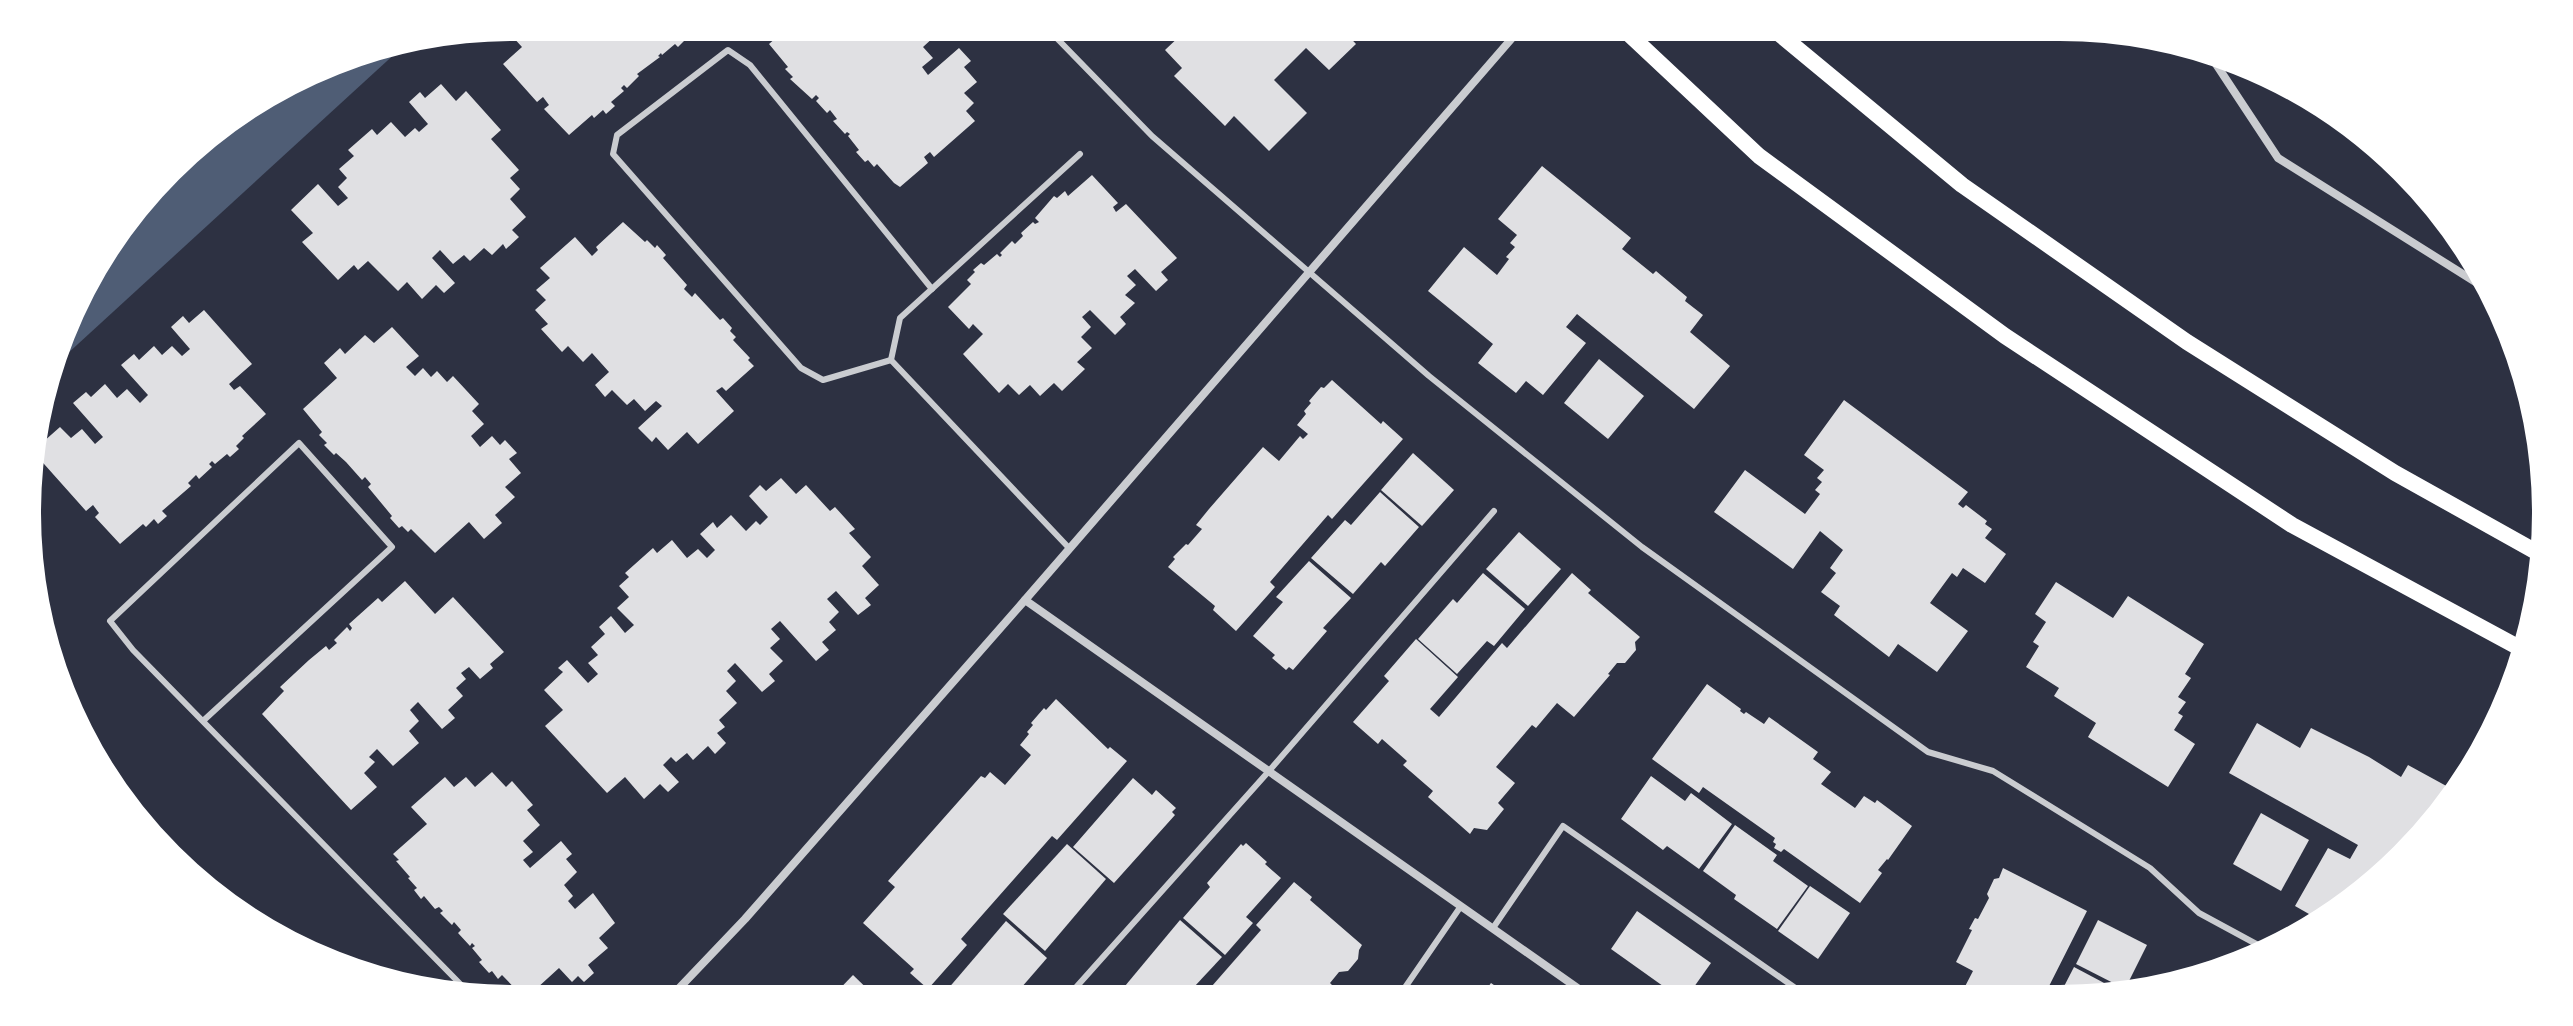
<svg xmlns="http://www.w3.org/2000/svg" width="2573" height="1026" font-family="Bitter,serif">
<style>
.green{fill:#3c4559}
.water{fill:#4f5d75}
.building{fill:#e0e0e3}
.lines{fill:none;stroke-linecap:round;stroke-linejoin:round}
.service{stroke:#caccd0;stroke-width:6}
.minor{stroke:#caccd0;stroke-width:8}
.secondary{stroke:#fff;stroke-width:16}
.rim{fill:none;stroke:#fff;stroke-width:10}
</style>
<rect width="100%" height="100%" fill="#2d3142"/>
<polygon class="green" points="93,765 253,923 214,902"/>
<polygon class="water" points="410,39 411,39 54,366 88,268 190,144 355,48"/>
<g class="building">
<polygon points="513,22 694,22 690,26 692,27 683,36 686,39 678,47 675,44 662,55 661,53 658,56 660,57 637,74 639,76 627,88 624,85 621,88 624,91 611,102 615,106 606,114 603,110 594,118 592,115 569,135 544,109 549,105 543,97 537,102 503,64 522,47 501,24"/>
<polygon points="794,22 923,22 935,36 923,47 933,58 922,67 928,75 959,48 971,61 964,67 977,82 964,93 974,103 966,111 975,121 934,157 930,152 924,157 928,163 900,187 894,183 877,164 874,167 868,160 865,162 856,152 859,150 848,136 850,134 847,132 845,134 833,121 837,119 830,110 827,113 816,101 819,98 816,95 812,99 790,79 793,77 785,69 788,67 769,44"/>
<polygon points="1182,22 1341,22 1338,25 1356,44 1329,70 1306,48 1274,80 1307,113 1269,151 1234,116 1225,126 1174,76 1182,68 1165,50 1183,33 1177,27"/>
<polygon points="2054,22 2060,22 2078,25 2069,35"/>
<polygon points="441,84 456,101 466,91 501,130 491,139 519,170 510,178 520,189 510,199 526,217 512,230 519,237 506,249 503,244 492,255 484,248 470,261 464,255 453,264 440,250 432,258 455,283 444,293 436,285 422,299 407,282 398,291 368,261 358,270 354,265 338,280 302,242 313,233 291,210 318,184 338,206 348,198 338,187 347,178 339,169 354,156 348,150 372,129 377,135 391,122 405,137 415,128 419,132 428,124 409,102 420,92 425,98"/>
<polygon points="1542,166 1631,238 1622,249 1653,274 1656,271 1687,297 1685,301 1703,315 1690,332 1730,366 1694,409 1577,314 1566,327 1586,343 1543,395 1526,381 1516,393 1478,363 1493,344 1428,291 1464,247 1497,275 1509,259 1506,257 1515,247 1510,243 1517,235 1498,219"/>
<polygon points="1092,175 1118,203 1113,207 1116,212 1126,204 1177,258 1161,272 1168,280 1156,291 1135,269 1127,276 1136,285 1125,295 1135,303 1120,317 1126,324 1115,335 1090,310 1082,317 1091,327 1081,337 1092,348 1077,362 1085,369 1062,391 1054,383 1040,396 1030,385 1019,395 1008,384 999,393 963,354 983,334 973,324 969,329 948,307 971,284 967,280 975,272 973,270 981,263 984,265 997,254 1000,257 1002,255 1000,253 1012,241 1015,244 1023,236 1021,233 1033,222 1035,224 1039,222 1035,218 1054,196 1057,198 1065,191 1068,196"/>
<polygon points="623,222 645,242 647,240 655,248 657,245 666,255 663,258 687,285 684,289 692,297 695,293 720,320 723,318 732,328 730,331 736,337 733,340 750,358 748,360 754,366 726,391 722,387 716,391 734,411 698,444 687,432 668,450 656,437 652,442 638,428 662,406 656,401 645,411 634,399 627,405 612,390 605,397 595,385 609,372 592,353 583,362 568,346 562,352 541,329 548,324 535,310 546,300 536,290 550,278 540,268 575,237 592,256 598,250 596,247"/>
<polygon points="204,310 252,364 229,384 234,390 240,386 266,414 242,436 244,438 236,446 239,449 230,457 227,454 215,464 212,461 209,464 212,467 199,479 196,475 188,483 191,486 162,511 167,516 158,524 154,519 146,527 143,524 120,544 95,517 99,513 93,505 86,511 28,446 38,436 43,442 60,427 71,438 82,429 95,444 103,437 73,403 86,392 91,397 105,384 117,398 127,389 140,403 148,395 121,365 134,354 139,360 154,346 162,355 172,346 182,356 190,349 171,327 183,316 189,323"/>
<polygon points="392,327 419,356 406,367 415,376 423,368 431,377 437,371 447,382 453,376 479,404 472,411 484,424 471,436 480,447 492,436 500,445 505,440 517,453 509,459 521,473 505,487 515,497 495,515 502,523 484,539 469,522 435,553 411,529 408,532 402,526 399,528 390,518 392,516 368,487 371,484 365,477 362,480 346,462 336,453 334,455 324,445 327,443 319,435 322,432 303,409 337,378 324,363 340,348 345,354 365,335 374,343"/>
<polygon points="1599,359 1644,396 1608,439 1564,403"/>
<polygon points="1332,380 1381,424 1383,421 1403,439 1332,519 1328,515 1270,582 1275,587 1236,631 1213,610 1215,606 1168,567 1175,559 1173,557 1186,544 1188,545 1202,529 1196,525 1209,509 1263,447 1279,461 1300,436 1303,439 1308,434 1297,425 1306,414 1304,411 1311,403 1309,401 1321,387 1324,388"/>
<polygon points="1844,400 1968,492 1958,504 1963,508 1966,505 1987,521 1985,524 1992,529 1985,538 2006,554 1985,583 1963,568 1957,577 1952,573 1930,603 1968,631 1937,672 1898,644 1889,657 1834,615 1840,606 1821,592 1836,573 1830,568 1843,550 1820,531 1793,569 1714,512 1745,470 1805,514 1820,494 1815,490 1822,482 1817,478 1824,470 1804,455"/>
<polygon points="1413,453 1454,490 1422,526 1381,490"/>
<polygon points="781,478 796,494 806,485 830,511 835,507 855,529 849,533 871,557 862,566 879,585 865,598 871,605 858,615 836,591 827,599 839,612 829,622 836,630 822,642 829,650 816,661 780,621 771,629 780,639 770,648 783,661 769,674 775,681 762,692 735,663 727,671 736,681 726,691 737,703 719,720 725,727 717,733 726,743 715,754 708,746 693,760 687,753 676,762 671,757 663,765 679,782 668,792 660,784 644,799 625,777 607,793 545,726 563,710 544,690 563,672 558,668 567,660 588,683 598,674 588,663 598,655 591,647 605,634 599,627 611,616 625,633 634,625 617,608 629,597 619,586 629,577 625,573 653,548 657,553 672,540 687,558 698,549 707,558 715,550 700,534 713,522 717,528 731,515 746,531 756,521 760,525 768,517 749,496 760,485 766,491"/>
<polygon points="1380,492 1419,527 1385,566 1381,562 1353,594 1311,558 1345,520 1351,525"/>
<polygon points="1519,532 1561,569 1528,606 1486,569"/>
<polygon points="1309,561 1351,598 1323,628 1327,631 1293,670 1289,667 1286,670 1272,658 1275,655 1253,636 1283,602 1276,597"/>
<polygon points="1483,573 1525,609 1494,646 1487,641 1457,674 1418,639 1453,599 1457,603"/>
<polygon points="1572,573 1591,590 1588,593 1640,637 1635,642 1636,650 1625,663 1617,663 1608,674 1610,675 1574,717 1557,703 1536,728 1532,725 1496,767 1515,783 1498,803 1504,809 1487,830 1474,828 1470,834 1428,797 1433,791 1403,765 1407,761 1382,739 1378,744 1353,722 1389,681 1384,676 1416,639 1458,677 1430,709 1439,717 1502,643 1507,648"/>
<polygon points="405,581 435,614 453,597 504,652 490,664 493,668 480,679 469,667 461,673 466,679 456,688 463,696 448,710 455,718 442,729 418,702 410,710 419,721 409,731 419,743 393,766 377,749 369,757 375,762 364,773 377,787 351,810 262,714 284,691 280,687 309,660 326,646 329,650 337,643 334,640 347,627 350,631 352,628 349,624 378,598 382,602"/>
<polygon points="2056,582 2113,618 2128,596 2204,644 2185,674 2191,678 2178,697 2186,702 2178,713 2183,716 2174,730 2195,744 2168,787 2088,737 2096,723 2054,696 2059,688 2026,667 2039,646 2033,642 2046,622 2035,614"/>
<polygon points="1707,684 1741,709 1740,711 1744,714 1746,712 1764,724 1769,717 1818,752 1813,759 1831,772 1821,784 1855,808 1864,796 1875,803 1877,800 1912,826 1888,860 1887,859 1878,870 1882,873 1860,903 1784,849 1781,852 1774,848 1776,844 1773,842 1775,838 1703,787 1699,793 1652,759"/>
<polygon points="1056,699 1108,749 1110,747 1127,761 1057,840 1052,836 961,939 967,945 928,989 910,973 914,969 863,923 895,887 888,881 981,776 985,778 990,772 1005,785 1031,755 1020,745 1029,734 1027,732 1033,725 1031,723 1044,708 1046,710"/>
<polygon points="2257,723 2300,748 2311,728 2369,757 2401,777 2408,765 2461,794 2383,882 2311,928 2316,918 2295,906 2328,848 2350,859 2358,845 2229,773"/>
<polygon points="492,772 506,787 512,781 533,805 527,810 540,825 523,841 533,852 523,860 530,868 561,841 572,854 566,859 577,872 564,885 573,896 568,901 575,909 593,893 615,923 599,938 608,948 588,965 594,973 584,982 578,976 572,982 559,968 525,999 502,975 498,979 492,971 489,973 479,962 482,960 472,948 475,946 472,943 470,946 458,933 461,930 454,922 452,925 440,913 443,911 439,907 435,909 424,896 421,899 414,890 417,888 408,878 410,877 396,861 399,860 393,854 427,824 411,807 445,777 454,787 466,777 475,787"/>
<polygon points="1651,776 1685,801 1691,793 1732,824 1699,869 1667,846 1663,850 1621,819"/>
<polygon points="1133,778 1152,795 1156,790 1176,808 1172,812 1175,815 1114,883 1073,847"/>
<polygon points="2261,813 2309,840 2281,891 2233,864"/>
<polygon points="1735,825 1777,855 1773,861 1808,886 1777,929 1734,899 1736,895 1703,871"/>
<polygon points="1246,843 1267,862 1265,864 1281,878 1246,917 1253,923 1225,955 1183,918 1210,887 1207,883 1241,844 1243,846"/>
<polygon points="1067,844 1106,879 1045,951 1003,914"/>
<polygon points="2003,868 2087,911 2042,1000 1958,1000 1973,971 1956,962 1972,930 1969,929 1975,918 1978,919 1989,898 1987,894 1994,879 1999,878"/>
<polygon points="1294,882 1312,897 1310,900 1362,945 1359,950 1358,959 1348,971 1339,972 1330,983 1336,989 1325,1002 1198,1002 1261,930 1256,925"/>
<polygon points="1810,886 1850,913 1818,959 1778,931"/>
<polygon points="1637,911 1711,963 1684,1001 1611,949"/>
<polygon points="1180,920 1222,957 1180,1002 1132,1002 1120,992"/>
<polygon points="2098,920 2147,945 2125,989 2076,964"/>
<polygon points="1006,921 1047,958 1008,1003 962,1003 947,990"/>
<polygon points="2074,967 2123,993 2120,1000 2057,1000"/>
<polygon points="853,975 882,1003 826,1003"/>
<polygon points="1491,983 1517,1001 1478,1001"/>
<polygon points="1111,989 1127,1002 1099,1002"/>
</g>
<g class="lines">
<g class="service">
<polyline points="1041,22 1152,136 1429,376 1642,547 1928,752 1993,771 2150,868 2199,913 2271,952"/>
<polyline points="891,360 823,380 801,368 613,154 617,135 728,50 750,65 932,289"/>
<polyline points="1069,548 891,360 900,318 1080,154"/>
<polyline points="203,721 392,547 299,443 110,621 133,650 473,997"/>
<polyline points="1493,928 1563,826 1814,1001"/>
<polyline points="2182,984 2187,975"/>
<polyline points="1395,1002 1461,906"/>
<polyline points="1062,1003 1269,771 1494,511"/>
</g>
<g class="minor">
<polyline points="2217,48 2212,58 2278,158 2501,298"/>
<polyline points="1025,600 1596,1001"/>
<polyline points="664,1004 745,919 1025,600 1526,22"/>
</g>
<g class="secondary">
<polyline points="1616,22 1759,156 2005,336 2292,525 2527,652"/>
<polyline points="1765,22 1962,185 2187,342 2395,473 2540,554"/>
</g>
</g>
<path d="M0 0H2573V1026H0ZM513 36H2060A477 477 0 0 1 2537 513V513A477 477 0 0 1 2060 990H513A477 477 0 0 1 36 513V513A477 477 0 0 1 513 36Z" fill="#fff" fill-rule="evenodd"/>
<path class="rim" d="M513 36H2060A477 477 0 0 1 2537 513V513A477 477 0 0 1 2060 990H513A477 477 0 0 1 36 513V513A477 477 0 0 1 513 36Z"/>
</svg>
